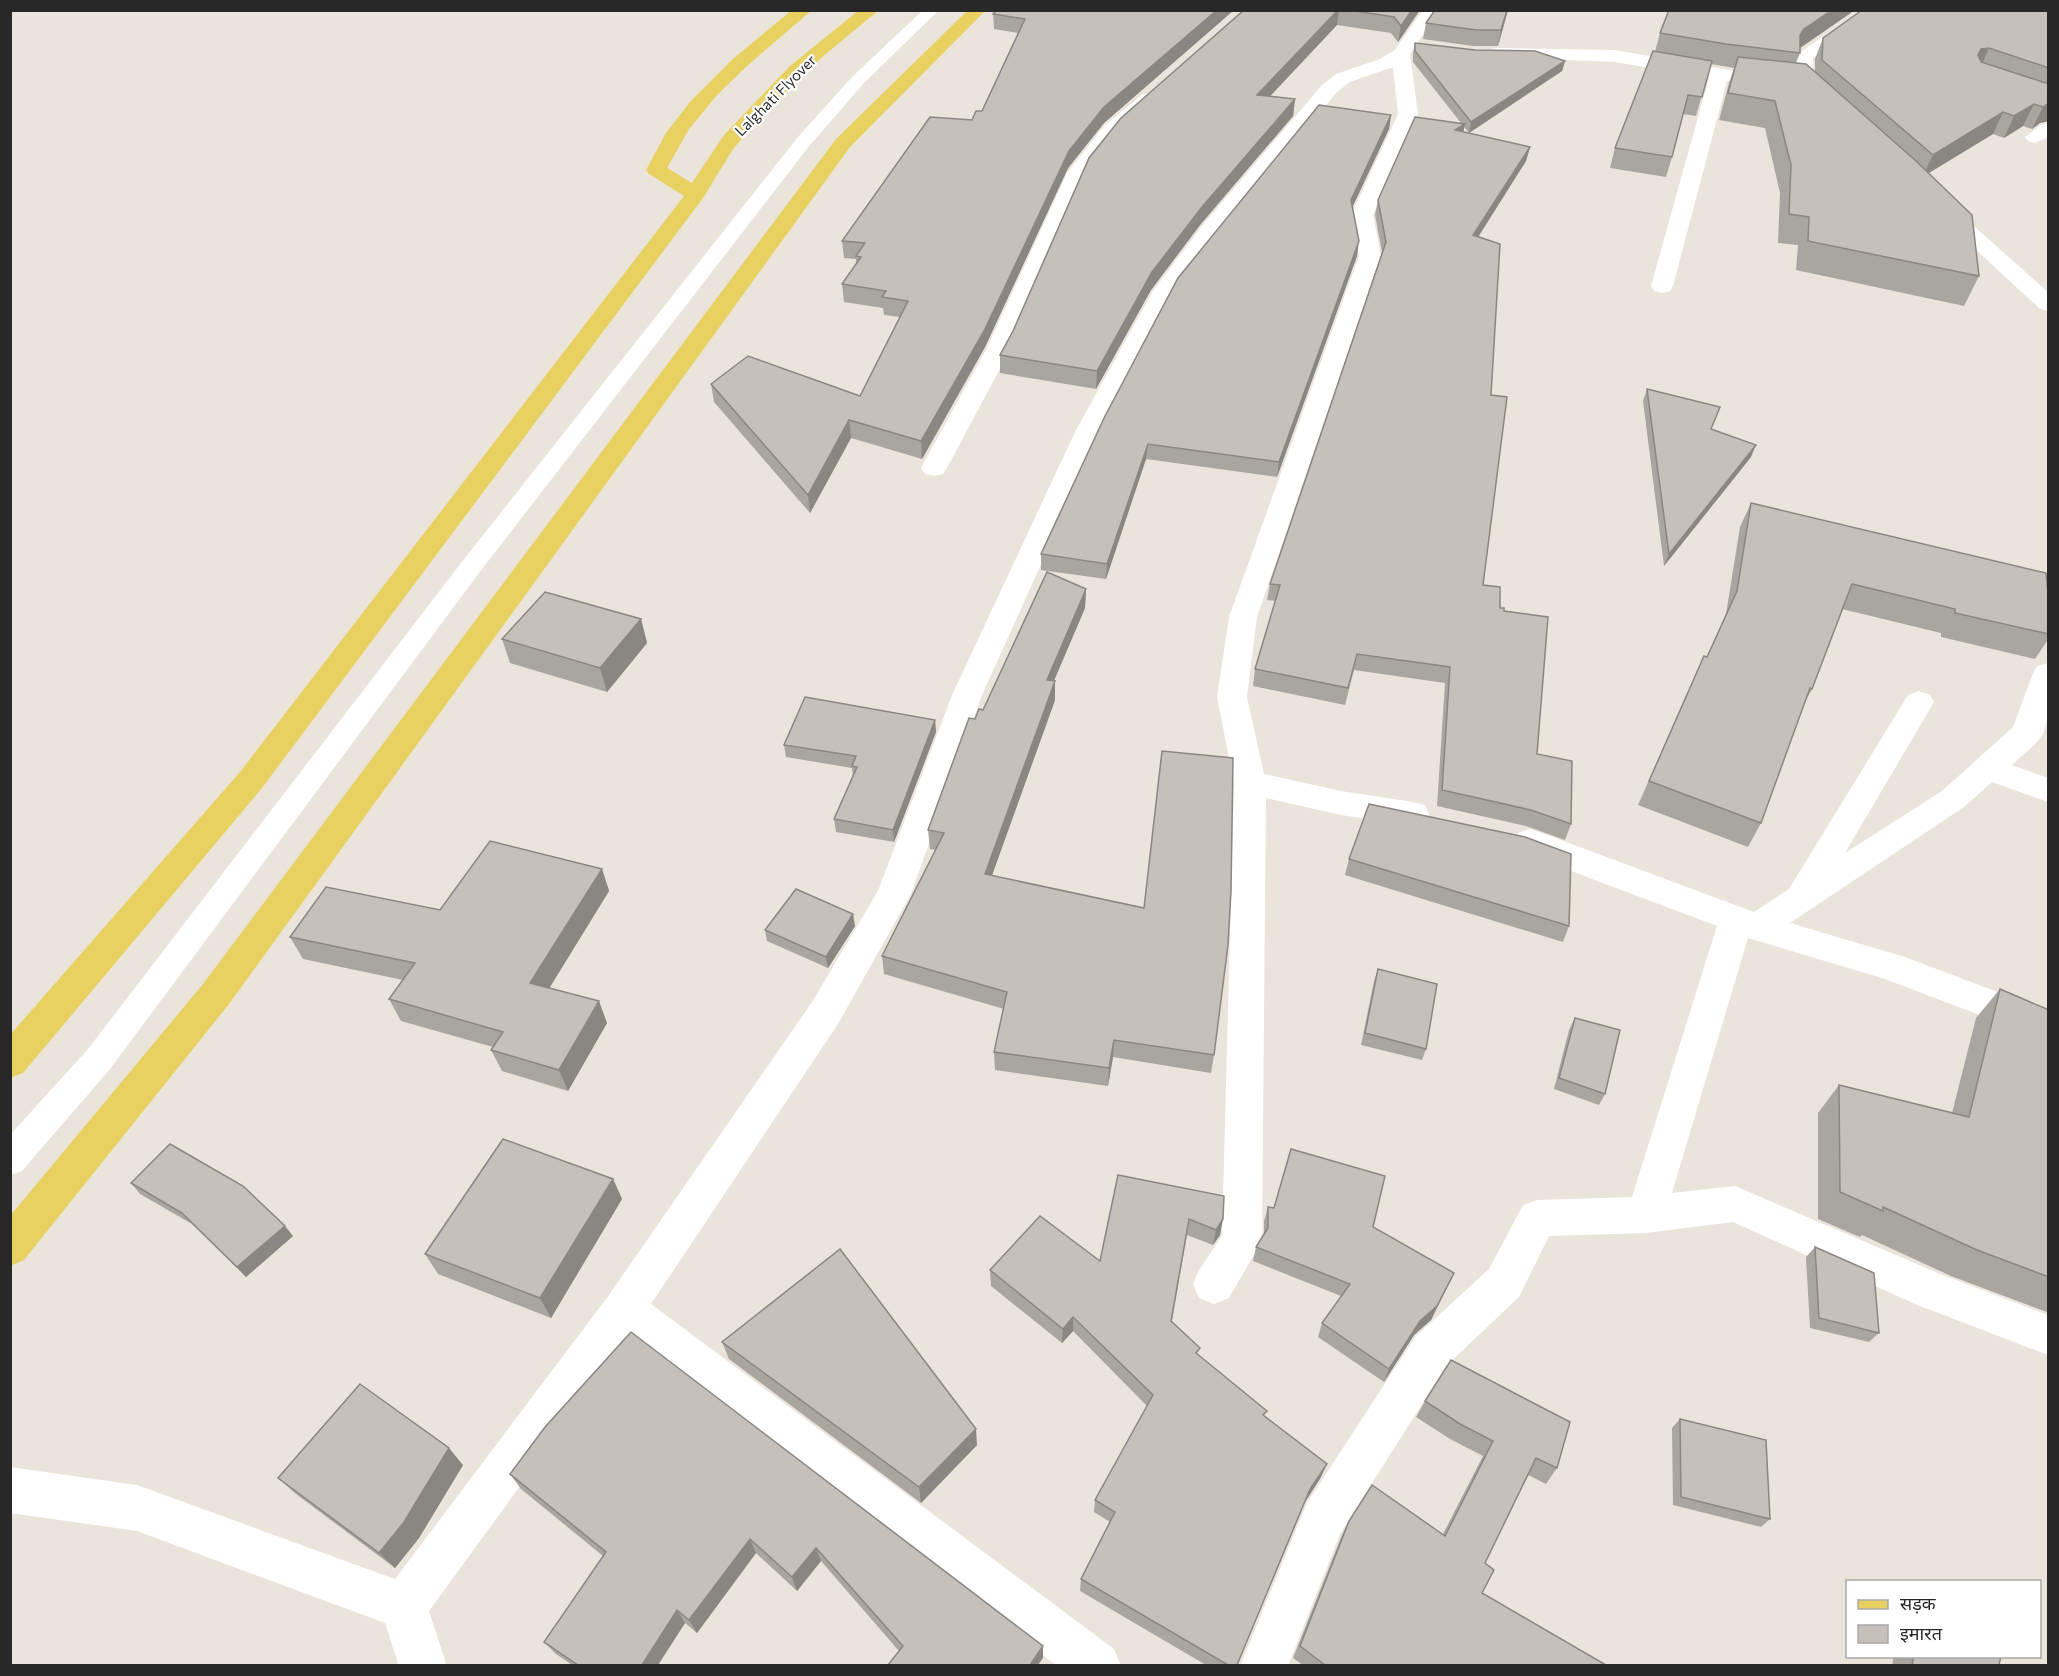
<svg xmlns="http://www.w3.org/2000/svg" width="2059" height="1676" font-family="Commissioner,'Noto Sans Devanagari',sans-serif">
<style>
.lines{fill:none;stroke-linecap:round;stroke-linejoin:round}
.lane{fill:#fff;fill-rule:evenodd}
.street{fill:#fff;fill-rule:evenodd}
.primary{fill:#e9d161;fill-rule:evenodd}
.wall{fill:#a9a6a0;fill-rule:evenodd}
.shaded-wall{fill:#8a8782}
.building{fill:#c5c1ba;stroke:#8a8782;stroke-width:1.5}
.labels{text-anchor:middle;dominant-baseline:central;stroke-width:4.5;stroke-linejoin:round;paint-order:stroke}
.far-street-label{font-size:15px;fill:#282828;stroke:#fff}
</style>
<rect width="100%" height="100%" fill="#eae4da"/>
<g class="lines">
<polygon class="lane" points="923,10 939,10 864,83 810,145 479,573 110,1069 22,1171 10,1175 10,1135 88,1049 461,563 798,137 852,77"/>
<g class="street">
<polygon points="1423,10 1440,10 1410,54 1418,114 1373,215 1381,256 1257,617 1247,697 1264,774 1341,791 1413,802 1425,805 1429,814 1425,823 1413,826 1341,815 1266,798 1262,1241 1229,1298 1214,1304 1199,1298 1193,1284 1199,1270 1222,1236 1234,783 1217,697 1229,617 1359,256 1351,215 1398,114 1393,67 1350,82 1336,93 1218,236 1175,292 1101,432 982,695 911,894 838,1024 651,1304 1114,1649 1121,1666 1057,1666 628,1338 429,1611 447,1666 399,1666 385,1623 137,1531 10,1513 10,1467 137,1485 395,1579 609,1295 812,1002 878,891 952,695 1075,432 1153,291 1202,226 1322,85 1336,74 1380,59 1395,50"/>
<polygon points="1860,10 1880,10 1813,58 1812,83 1830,100 1827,104 1813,104 1794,84 1795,56"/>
<polygon points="1497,48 1615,50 1746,73 1748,77 1746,81 1727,81 1673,286 1670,291 1662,293 1654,291 1651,286 1709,78 1615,62 1491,57 1488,53 1491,49"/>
<polygon points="1149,93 1156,95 1159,99 1156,103 1119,133 1087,174 1011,348 947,468 943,474 934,476 925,474 921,468 987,348 1067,173 1105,125 1142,95"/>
<polygon points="2048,123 2048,137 2035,143 2028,141 2025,137 2041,125"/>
<polygon points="1942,202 1949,204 2048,292 2048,311 2040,309 1935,212 1931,208 1935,204"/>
<path d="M2048,663C2051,686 2054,723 2037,742C2029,750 2020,757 2012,765L2048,778V802L1992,782L1964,807L1790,923L1905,957L2048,1011V1041L1885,979L1748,938L1672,1193L1735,1186L1940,1274L2048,1315V1355L1915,1304L1733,1222L1646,1233L1549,1236L1519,1297L1446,1366L1340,1534L1288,1666H1240L1307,1503L1416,1336L1489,1269L1523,1205L1537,1200L1632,1197L1717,926L1518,851L1513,842L1518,833L1530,829L1542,833L1754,912L1789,889L1908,695L1919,691L1930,695L1934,702L1845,853L1942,791L2013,727L2033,673L2037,666Z"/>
</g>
<g class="primary">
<polygon points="792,10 812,10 747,66 717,95 689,129 667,168 692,183 724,135 790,66 859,10 879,10 821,58 769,108 733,149 703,198 262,788 23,1073 10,1078 10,1035 240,772 684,196 649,174 646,170 666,133 690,102 734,58"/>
<polygon points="968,10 986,10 850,147 229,1004 24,1260 10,1266 10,1216 203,984 836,139"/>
</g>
</g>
<g class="wall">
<polygon points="1234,10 1104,123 1068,168 985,347 922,459 851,438 810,513 714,402 711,384 860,396 900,317 884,315 883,308 844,302 842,284 856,264 856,259 844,258 842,241 982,111 1018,33 994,29 993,14"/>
<polygon points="1244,10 1420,10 1398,42 1391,33 1337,25 1270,96 1295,99 1293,116 1200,225 1151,290 1096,389 1000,373 1000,355"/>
<polygon points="1508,10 1498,46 1473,46 1423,39 1426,23"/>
<polygon points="1669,10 1855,10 1800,48 1800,53 1796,63 1815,72 1815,59 1823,38 2049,10 2049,121 2040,123 2032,129 2023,126 2004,138 1993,134 1929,173 1979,276 1964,306 1796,270 1798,245 1778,243 1780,193 1765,128 1719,120 1729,83 1734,68 1711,64 1696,116 1683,114 1672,157 1666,177 1610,168 1615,148 1655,52 1660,33"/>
<path d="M1415,43L1565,61L1562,71L1469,133L1530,147L1526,161L1478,236L1491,395L1483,585L1500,608L1504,611L1537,754L1571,824L1565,840L1526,826L1437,806L1445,683L1354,670L1345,705L1253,686L1255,669L1276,601L1267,600L1270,584L1382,252L1375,215L1378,200L1461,123L1413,62V53ZM1464,127L1466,129L1469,133L1463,132Z"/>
<polygon points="1391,115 1389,129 1353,206 1357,256 1277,477 1146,459 1106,579 1041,570 1041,554"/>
<polygon points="1647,389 1711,429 1751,457 1664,566 1643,401"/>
<polygon points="1751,503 2049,604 2049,638 2035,659 1941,637 1941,633 1842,609 1812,689 1805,702 1761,823 1748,847 1638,805 1704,656 1707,657 1726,614 1740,527"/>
<polygon points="1086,589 1085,608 1054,681 1055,700 992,875 1214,1055 1211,1073 1113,1057 1108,1086 995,1070 994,1052 1004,1009 884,974 882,956 936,850 930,849 928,830 983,710"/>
<polygon points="641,619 647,643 607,692 510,663 502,639"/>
<polygon points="935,720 936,732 894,842 836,832 834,819 853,777 852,768 786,757 784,745"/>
<polygon points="1349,859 1569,926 1563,942 1345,875"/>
<polygon points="602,869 609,891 549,988 607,1023 568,1091 502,1071 491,1050 493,1047 401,1021 389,999 403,980 303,959 290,937 440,910"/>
<polygon points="855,926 828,968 767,941 765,930"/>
<polygon points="1378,969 1426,1049 1422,1060 1361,1045 1374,981"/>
<polygon points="2000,989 2049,1010 2049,1311 2047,1312 1951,1276 1862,1235 1860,1237 1818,1219 1818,1113 1839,1085 1952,1113 1976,1018"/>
<polygon points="1575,1018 1605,1094 1599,1105 1554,1089 1569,1030"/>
<polygon points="613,1179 622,1199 551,1318 438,1274 425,1254"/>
<polygon points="131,1183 293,1236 246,1277 192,1224 140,1194"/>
<polygon points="1224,1196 1220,1235 1213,1245 1187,1235 1172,1321 1199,1356 1265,1417 1321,1477 1305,1502 1237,1665 1206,1665 1080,1591 1081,1579 1110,1522 1094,1512 1095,1500 1147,1406 1073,1331 1062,1343 991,1286 990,1270 1100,1261"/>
<polygon points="1268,1207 1373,1227 1454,1273 1431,1320 1414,1335 1384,1382 1318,1337 1322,1323 1341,1296 1253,1261 1256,1247 1264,1234 1264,1221"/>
<polygon points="1815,1247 1879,1333 1869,1342 1810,1328 1806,1257"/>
<polygon points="722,1342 977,1445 921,1503 729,1359"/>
<polygon points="1425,1401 1557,1468 1546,1484 1528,1475 1485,1563 1482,1593 1606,1665 1303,1665 1293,1658 1342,1535 1349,1521 1443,1534 1483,1456 1450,1439 1416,1417"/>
<polygon points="1680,1419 1770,1519 1761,1527 1673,1505 1672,1428"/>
<polygon points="545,1427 1043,1646 1043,1658 899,1651 821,1561 797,1591 756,1553 697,1633 685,1623 658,1665 572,1665 556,1654 544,1642 603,1556 521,1489 510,1474"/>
<polygon points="463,1465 419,1538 395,1568 296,1494 278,1478"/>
<polygon points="1894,1656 2001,1656 1999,1665 1892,1665"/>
</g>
<g class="shaded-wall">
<polygon points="1217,10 1234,10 1104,123 1068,168 985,347 922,459 921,441 1069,151 1104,107"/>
<polygon points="1338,10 1339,10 1337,25 1256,111 1257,95"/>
<polygon points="1412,10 1420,10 1398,42 1401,26"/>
<polygon points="1507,10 1508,10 1498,46 1501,30"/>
<polygon points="1832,10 1855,10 1797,50 1800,35 1804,29"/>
<polygon points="1989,48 1980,69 1978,55 1981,49"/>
<polygon points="1565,61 1562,71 1469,133 1471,122"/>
<polygon points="1295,99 1293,116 1200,225 1151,290 1096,389 1097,371 1152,272 1202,207"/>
<polygon points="2049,103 2049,121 2040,123 2032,129 2043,107"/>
<polygon points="2034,104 2023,126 2004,138 2014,116"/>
<polygon points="2003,112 1993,134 1922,177 1933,155"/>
<polygon points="1391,115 1389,129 1349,214 1351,200"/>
<polygon points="1465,124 1462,138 1455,130"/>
<polygon points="1530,147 1526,161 1470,250 1473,235"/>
<polygon points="1359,241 1357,256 1277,477 1279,462"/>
<polygon points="849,420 851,438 810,513 808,495"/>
<polygon points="1148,444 1146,459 1106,579 1107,564"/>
<polygon points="1756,445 1751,457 1664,566 1669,554"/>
<polygon points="1086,589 1085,608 1046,699 1047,680"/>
<polygon points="641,619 647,643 607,692 600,668"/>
<polygon points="1055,681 1055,700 986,892 985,874"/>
<polygon points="935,720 936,732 894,842 893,830"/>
<polygon points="602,869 609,891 539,1005 530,983"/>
<polygon points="853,914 855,926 828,968 826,957"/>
<polygon points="599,1001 607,1023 568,1091 559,1070"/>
<polygon points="1114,1040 1113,1057 1108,1086 1109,1068"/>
<polygon points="613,1179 622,1199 551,1318 540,1298"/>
<polygon points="1223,1219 1220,1235 1213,1245 1216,1230"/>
<polygon points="285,1226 293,1236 246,1277 237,1267"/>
<polygon points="1454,1273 1431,1320 1414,1335 1384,1382 1389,1369 1420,1321"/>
<polygon points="1073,1317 1073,1331 1062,1343 1063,1329"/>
<polygon points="976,1429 977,1445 921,1503 919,1487"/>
<polygon points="449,1448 463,1465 419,1538 395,1568 379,1553"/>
<polygon points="1327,1464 1321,1477 1305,1502 1310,1489"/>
<polygon points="750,1539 756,1553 697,1633 689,1620"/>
<polygon points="816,1548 821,1561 797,1591 792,1577"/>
<polygon points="677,1610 685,1623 658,1665 642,1665"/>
<polygon points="1043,1646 1043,1658 1038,1665 1030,1665"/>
</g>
<g class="building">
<polygon points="997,10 1217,10 1104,107 1069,151 985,329 921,441 849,420 808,495 711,384 748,356 860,396 908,301 882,297 886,291 842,284 861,257 856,256 865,243 842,241 930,117 972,120 976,111 982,111 1025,19 993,14"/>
<polygon points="1244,10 1338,10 1257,95 1295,99 1202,207 1152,272 1097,371 1000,355 1013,331 1089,158 1121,118"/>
<polygon points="1349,10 1412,10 1401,26 1394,17"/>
<polygon points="1435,10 1507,10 1501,30 1476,30 1426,23"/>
<polygon points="1669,10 1832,10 1804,29 1800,35 1800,53 1726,44 1660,33"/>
<polygon points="1862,10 2049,10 2049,68 1989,48 1981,49 1978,55 1981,62 2049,84 2049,103 2043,107 2034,104 2014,116 2003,112 1933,155 1822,60 1823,38"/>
<polygon points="1415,43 1475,50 1535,51 1565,61 1471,122 1415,51"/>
<polygon points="1653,51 1712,61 1702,97 1688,95 1672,157 1615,148"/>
<polygon points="1738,57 1806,64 1916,161 1972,215 1979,276 1808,241 1809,217 1789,214 1791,165 1775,101 1728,93"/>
<polygon points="1319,105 1391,115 1351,200 1359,241 1279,462 1148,444 1107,564 1041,554 1104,418 1178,278"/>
<polygon points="1415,117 1465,124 1455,130 1530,147 1473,235 1500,244 1491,395 1507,397 1483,585 1500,587 1500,608 1504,608 1504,611 1548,617 1537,754 1572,761 1571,824 1531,810 1442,790 1450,667 1357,654 1348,688 1255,669 1280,585 1270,584 1386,242 1378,200"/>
<polygon points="1647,389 1720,407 1711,429 1756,445 1669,554"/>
<polygon points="1751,503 2046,573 2049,604 2049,634 1955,613 1955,609 1852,584 1812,689 1810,688 1761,823 1649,781 1704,656 1707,657 1737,591"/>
<polygon points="1047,572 1086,589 1047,680 1055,681 985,874 1144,908 1162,751 1233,758 1231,891 1228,945 1214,1055 1114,1040 1109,1068 994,1052 1007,992 882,956 944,833 928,830 969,718 975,719 979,709 983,710"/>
<polygon points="545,592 641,619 600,668 502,639"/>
<polygon points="805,697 935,720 893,830 834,819 857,767 852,766 856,756 784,745"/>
<polygon points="1369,804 1525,837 1571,854 1569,926 1349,859"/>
<polygon points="490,841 602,869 530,983 599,1001 559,1070 491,1050 503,1032 389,999 415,963 290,937 326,887 440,910"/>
<polygon points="796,889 853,914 826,957 765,930"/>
<polygon points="1378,969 1437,984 1426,1049 1365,1033"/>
<polygon points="2000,989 2049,1010 2049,1277 1977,1250 1883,1207 1883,1211 1840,1192 1839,1085 1969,1117"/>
<polygon points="1575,1018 1620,1030 1605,1094 1559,1078"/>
<polygon points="503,1139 613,1179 540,1298 425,1254"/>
<polygon points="170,1144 243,1186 285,1226 237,1267 182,1213 131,1183"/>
<polygon points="1291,1149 1385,1176 1373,1227 1454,1273 1437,1306 1420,1321 1389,1369 1322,1323 1350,1284 1256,1247 1268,1228 1268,1207 1274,1208"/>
<polygon points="1118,1175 1224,1196 1223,1219 1216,1230 1189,1219 1171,1321 1200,1348 1196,1353 1267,1411 1263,1415 1327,1464 1310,1489 1237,1665 1228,1665 1081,1579 1115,1512 1095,1500 1153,1395 1073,1317 1063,1329 990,1270 1040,1216 1100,1261"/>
<polygon points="1815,1247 1874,1273 1879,1333 1819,1318"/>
<polygon points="840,1249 976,1429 919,1487 722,1342"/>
<polygon points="631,1332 1043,1646 1030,1665 888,1665 903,1646 816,1548 792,1577 750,1539 689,1620 677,1610 642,1665 578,1665 544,1642 606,1552 510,1474 545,1427"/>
<polygon points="1451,1360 1570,1422 1557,1468 1536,1458 1485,1563 1494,1570 1482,1593 1606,1665 1325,1665 1300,1646 1349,1521 1372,1485 1445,1536 1493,1441 1460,1424 1425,1401"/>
<polygon points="360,1384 449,1448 404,1522 379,1553 278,1478"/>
<polygon points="1680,1419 1766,1440 1770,1519 1681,1497"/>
<polygon points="1914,1656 2001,1656 1999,1665 1912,1665"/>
</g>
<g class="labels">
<g class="far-street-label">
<text transform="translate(775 95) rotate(-45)">Lalghati Flyover</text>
</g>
</g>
<rect width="2059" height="1676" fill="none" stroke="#282828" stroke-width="24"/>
<rect x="1846" y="1580" width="195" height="78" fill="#ffffff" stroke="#a9a9a9" stroke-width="1.5"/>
<rect x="1858" y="1600" width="30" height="9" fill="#e9d161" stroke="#a9a9a9" stroke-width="1.5"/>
<text x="1900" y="1610" font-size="18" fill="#282828">सड़क</text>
<rect x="1858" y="1625" width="30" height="18" fill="#c5c1ba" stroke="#a9a9a9" stroke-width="1.5"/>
<text x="1900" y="1640" font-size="18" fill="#282828">इमारत</text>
</svg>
